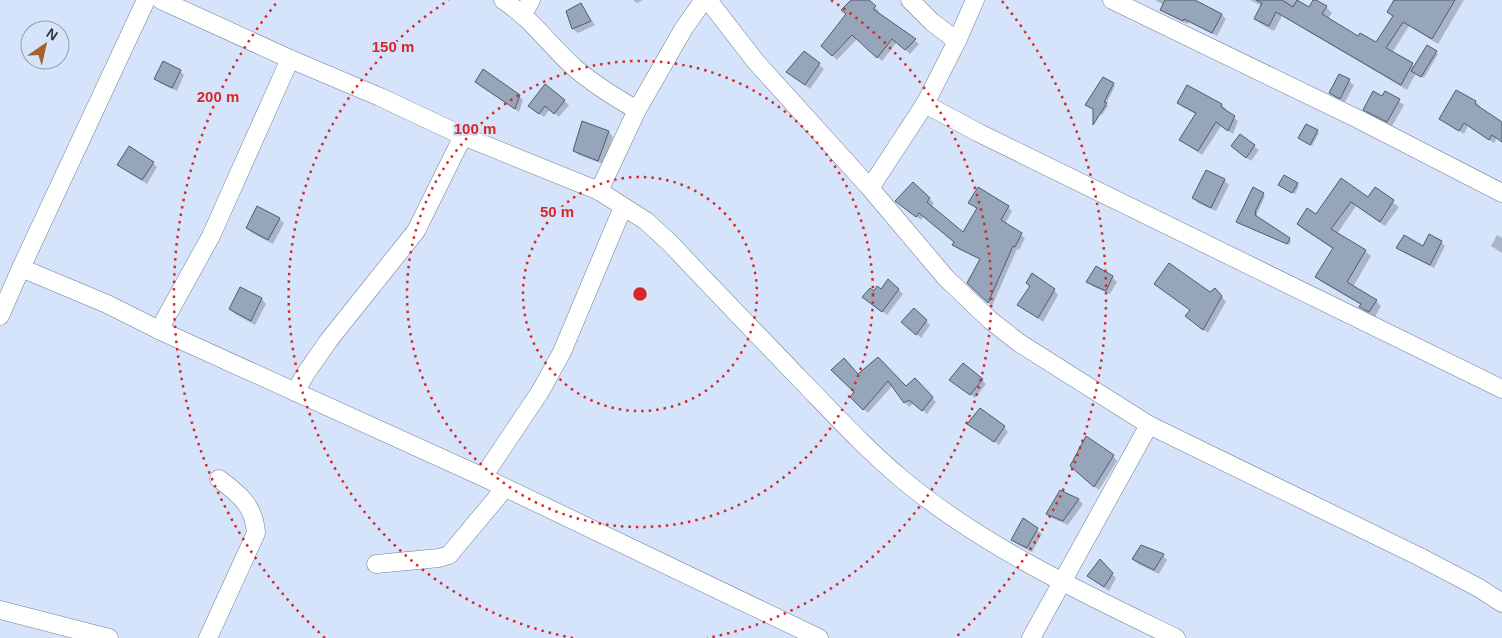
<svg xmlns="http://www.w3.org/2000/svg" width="1502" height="638" font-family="Helvetica,sans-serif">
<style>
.shadow{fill:#0003}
.building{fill:#96a5b9;stroke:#4f5c6e}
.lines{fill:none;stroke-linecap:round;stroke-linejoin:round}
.street-casing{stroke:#717f92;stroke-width:19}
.street{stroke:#fff;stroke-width:18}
.ring{fill:none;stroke:#d62828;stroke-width:2.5;stroke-dasharray:2.5 5}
.centre{fill:#d62828;stroke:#d5e4fa;stroke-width:2.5}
.ring-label{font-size:15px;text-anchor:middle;font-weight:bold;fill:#d62828;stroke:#d5e4fa;stroke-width:4.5;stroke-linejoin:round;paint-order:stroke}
</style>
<rect width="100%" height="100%" fill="#d5e4fa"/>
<g class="shadow">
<polygon points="633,0 643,0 637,3"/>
<polygon points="852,0 867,0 879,11 877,13 919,44 910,54 897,42 882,61 857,39 837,60 822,46 848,15"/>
<polygon points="1155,0 1192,0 1222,15 1226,19 1217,36 1189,22 1187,24 1166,13 1162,9 1164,5"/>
<polygon points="1250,0 1295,0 1309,9 1314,0 1326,7 1332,13 1328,19 1359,38 1377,44 1393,17 1388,12 1396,0 1464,0 1438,44 1409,26 1392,53 1415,67 1427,47 1438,54 1424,78 1416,73 1407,90 1282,16 1274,31 1261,24 1256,19 1262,6"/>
<polygon points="580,5 595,25 578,33 573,29 567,11"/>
<polygon points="804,52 824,69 810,89 788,72"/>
<polygon points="180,71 184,75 177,91 160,83 156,79"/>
<polygon points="1340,75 1354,85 1345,102 1335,97 1330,93"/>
<polygon points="1113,84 1115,86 1106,104 1108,106 1102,115 1088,106"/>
<polygon points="481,86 519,96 523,100 519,112"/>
<polygon points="546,86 569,105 559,117 550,109 544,117 534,110"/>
<polygon points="1187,86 1222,105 1226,109 1225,111 1238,121 1233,134 1221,126 1202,155 1181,140 1197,115 1183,107 1178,103"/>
<polygon points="1386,93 1404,105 1392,126 1369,114 1364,109 1383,98"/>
<polygon points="1476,102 1480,106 1479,109 1502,124 1502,142 1497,138 1494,143 1468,126 1464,134 1441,119"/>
<polygon points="583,123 609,132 613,137 603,164 579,155 574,151"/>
<polygon points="1317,131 1319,133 1312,146 1301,140"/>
<polygon points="1240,136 1259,150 1251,161 1237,150"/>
<polygon points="153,163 157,167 147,184 119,165"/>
<polygon points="1224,180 1229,185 1216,211 1198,203 1194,198"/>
<polygon points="1341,180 1368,199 1375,189 1399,207 1385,226 1356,206 1337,234 1365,251 1371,256 1353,287 1376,301 1381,306 1375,317 1366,312 1360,307 1361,305 1322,282 1317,277 1333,249 1304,230 1298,224 1316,216"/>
<polygon points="913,184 934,203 931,207 963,234 978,209 970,203 1008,207 1012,211 1005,224 1025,238 1019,250 1017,249 992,306 968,283 981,260 958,249 954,245 956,242 924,216 921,220 901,205"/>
<polygon points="1297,184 1299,186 1295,194 1282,187"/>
<polygon points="1254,189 1265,196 1257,214 1257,217 1289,239 1291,241 1289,245 1237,222"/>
<polygon points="279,219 284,223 273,244 252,233 247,228"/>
<polygon points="1497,235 1502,238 1502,253 1491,246"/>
<polygon points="1441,242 1445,246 1434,268 1401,251 1398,248 1424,248"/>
<polygon points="1112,277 1117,282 1110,294 1092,286 1088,282"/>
<polygon points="1031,286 1054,290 1058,295 1043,322 1019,305"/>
<polygon points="241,289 262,299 266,304 255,325 235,314 230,309"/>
<polygon points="898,289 903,294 887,315 868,301 875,293 881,290"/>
<polygon points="1210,293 1220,294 1226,302 1208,333 1191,321"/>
<polygon points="914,310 930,325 921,338 903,322"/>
<polygon points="878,359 906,388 915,379 936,402 927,414 914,403 909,407 893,385 868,413 851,397 855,392 858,375"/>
<polygon points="950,380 982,380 986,384 975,398"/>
<polygon points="968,424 1004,427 1008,432 999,445"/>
<polygon points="1113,456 1117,461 1099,490 1076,471"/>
<polygon points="1061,492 1079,500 1083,504 1068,525 1052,518 1047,513"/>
<polygon points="1023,520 1042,534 1032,552 1017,544 1013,540"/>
<polygon points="1163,555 1167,560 1159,574 1138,564 1133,559"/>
<polygon points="1100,561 1116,578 1109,591 1088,576"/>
</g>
<g class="building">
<polygon points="851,0 869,0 876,6 873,9 916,39 905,50 892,39 877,58 852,35 832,56 821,46 846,14 841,10"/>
<polygon points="1165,0 1195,0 1222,14 1212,33 1184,19 1183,21 1160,10"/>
<polygon points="1256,0 1282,0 1293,7 1297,0 1309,7 1313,0 1316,0 1327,6 1322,14 1358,36 1360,33 1376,42 1393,16 1387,12 1394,0 1455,0 1432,39 1403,22 1386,48 1413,63 1401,85 1276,12 1269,26 1254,19 1262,3"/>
<polygon points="581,3 591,21 572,29 566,11"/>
<polygon points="1427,45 1437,51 1421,77 1411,71"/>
<polygon points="804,51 820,63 805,85 786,72"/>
<polygon points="163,61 181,70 172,88 154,79"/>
<polygon points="483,69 520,95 515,109 475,82"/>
<polygon points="1339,74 1350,79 1340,99 1329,93"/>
<polygon points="1103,77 1114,83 1104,102 1107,103 1093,125 1093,109 1085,105"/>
<polygon points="545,84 565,100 554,114 545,106 539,114 528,106"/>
<polygon points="1187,85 1222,104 1221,107 1235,116 1228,131 1216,122 1198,151 1179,140 1196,113 1177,103"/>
<polygon points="1456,90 1476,101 1475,104 1502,122 1502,142 1492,135 1489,140 1464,123 1459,131 1439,119"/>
<polygon points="1373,91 1382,96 1385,91 1400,99 1387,122 1363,110"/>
<polygon points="582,121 609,131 598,161 573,151"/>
<polygon points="1306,124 1318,130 1310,145 1298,138"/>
<polygon points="1240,134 1255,145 1246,158 1231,146"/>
<polygon points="129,146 154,162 142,180 117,165"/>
<polygon points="1206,170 1225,179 1211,208 1192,198"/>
<polygon points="1284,175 1298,183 1292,193 1278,185"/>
<polygon points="1341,178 1368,197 1375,187 1394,200 1380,222 1351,202 1331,229 1366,250 1347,282 1377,300 1369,312 1359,307 1361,304 1315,277 1333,248 1297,224 1307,208 1316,214"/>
<polygon points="913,182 930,198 927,202 963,232 977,208 968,203 978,187 1009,206 1001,220 1022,233 1015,247 1013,246 988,303 967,283 980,259 952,245 954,242 919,213 916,217 895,201"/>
<polygon points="1253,187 1264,193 1255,212 1256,212 1255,215 1290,238 1287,244 1236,222"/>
<polygon points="257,206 280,218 268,240 246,228"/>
<polygon points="1429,234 1442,241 1430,265 1396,248 1404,235 1423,246"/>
<polygon points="1169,263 1210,292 1215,288 1222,296 1203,330 1185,316 1190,310 1154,284"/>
<polygon points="1096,266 1113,276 1106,291 1086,282"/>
<polygon points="1032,273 1055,289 1038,318 1017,305 1030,286 1026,283"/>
<polygon points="888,279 899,289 882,312 862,297 870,288 874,291 877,286 881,289"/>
<polygon points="240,287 262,298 251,321 229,309"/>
<polygon points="914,308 927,320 916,335 901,322"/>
<polygon points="878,357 906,386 915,378 933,397 922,411 909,400 904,403 888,381 863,410 850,397 854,392 831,370 844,358 858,374"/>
<polygon points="963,363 983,379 970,395 949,380"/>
<polygon points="980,408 1005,426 994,442 967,424"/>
<polygon points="1086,436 1114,455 1094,487 1070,466"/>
<polygon points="1060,490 1079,499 1063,521 1046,514"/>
<polygon points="1023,518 1038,528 1027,548 1011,540"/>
<polygon points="1141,545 1164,554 1154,570 1132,559"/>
<polygon points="1100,559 1113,573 1104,587 1087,576"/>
</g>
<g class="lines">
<g class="street-casing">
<g id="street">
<path d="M161,0L290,59L380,97L463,136L599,191L646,221L670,243C713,289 757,334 800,379C834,414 866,449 903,480C984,547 1081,592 1176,638"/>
<path d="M503,0C532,19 551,47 576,69C595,85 616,98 637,110"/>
<polyline points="708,0 756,62 870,188 946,278 990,320 1018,342 1149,425 1420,557 1479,588 1502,603"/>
<polyline points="910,0 932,22 957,41"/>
<polyline points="1112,0 1358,119 1502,193"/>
<polyline points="523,14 531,0"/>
<polyline points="925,104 979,133 1502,389"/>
<polyline points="870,188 925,104 957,41 975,0"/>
<polyline points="599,191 637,110 684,28 704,0"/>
<polyline points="21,268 107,304 159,330 483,477 819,638"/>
<polyline points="0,316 21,268 146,0"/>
<polyline points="159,330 211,236 290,59"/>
<polyline points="295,392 306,373 329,340 416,231 463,136"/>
<polyline points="483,477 540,392 562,352 623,207"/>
<polyline points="376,564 439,558 449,555 505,488"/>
<polyline points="0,610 109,638"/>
<path d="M208,638L256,533C254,505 239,494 219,479"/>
<polyline points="1031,638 1149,425"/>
</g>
</g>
<use href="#street" class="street"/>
</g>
<g class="ring">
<circle cx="640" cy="294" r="117"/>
<circle cx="640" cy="294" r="233"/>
<path d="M573 638A350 350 0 0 1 449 0M831 0A350 350 0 0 1 707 638"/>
<path d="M325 638A466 466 0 0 1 278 1M1002 1A466 466 0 0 1 955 638"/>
</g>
<circle cx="640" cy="294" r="8" class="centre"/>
<g class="ring-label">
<text x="393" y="52">150 m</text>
<text x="218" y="102">200 m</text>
<text x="475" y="134">100 m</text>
<text x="557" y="217">50 m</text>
</g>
<g transform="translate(45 45) rotate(34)"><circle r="24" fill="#d5e4fa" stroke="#939eae"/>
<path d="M0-4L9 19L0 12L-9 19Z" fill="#a26429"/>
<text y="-8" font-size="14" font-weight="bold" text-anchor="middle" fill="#2f353d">N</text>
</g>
</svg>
